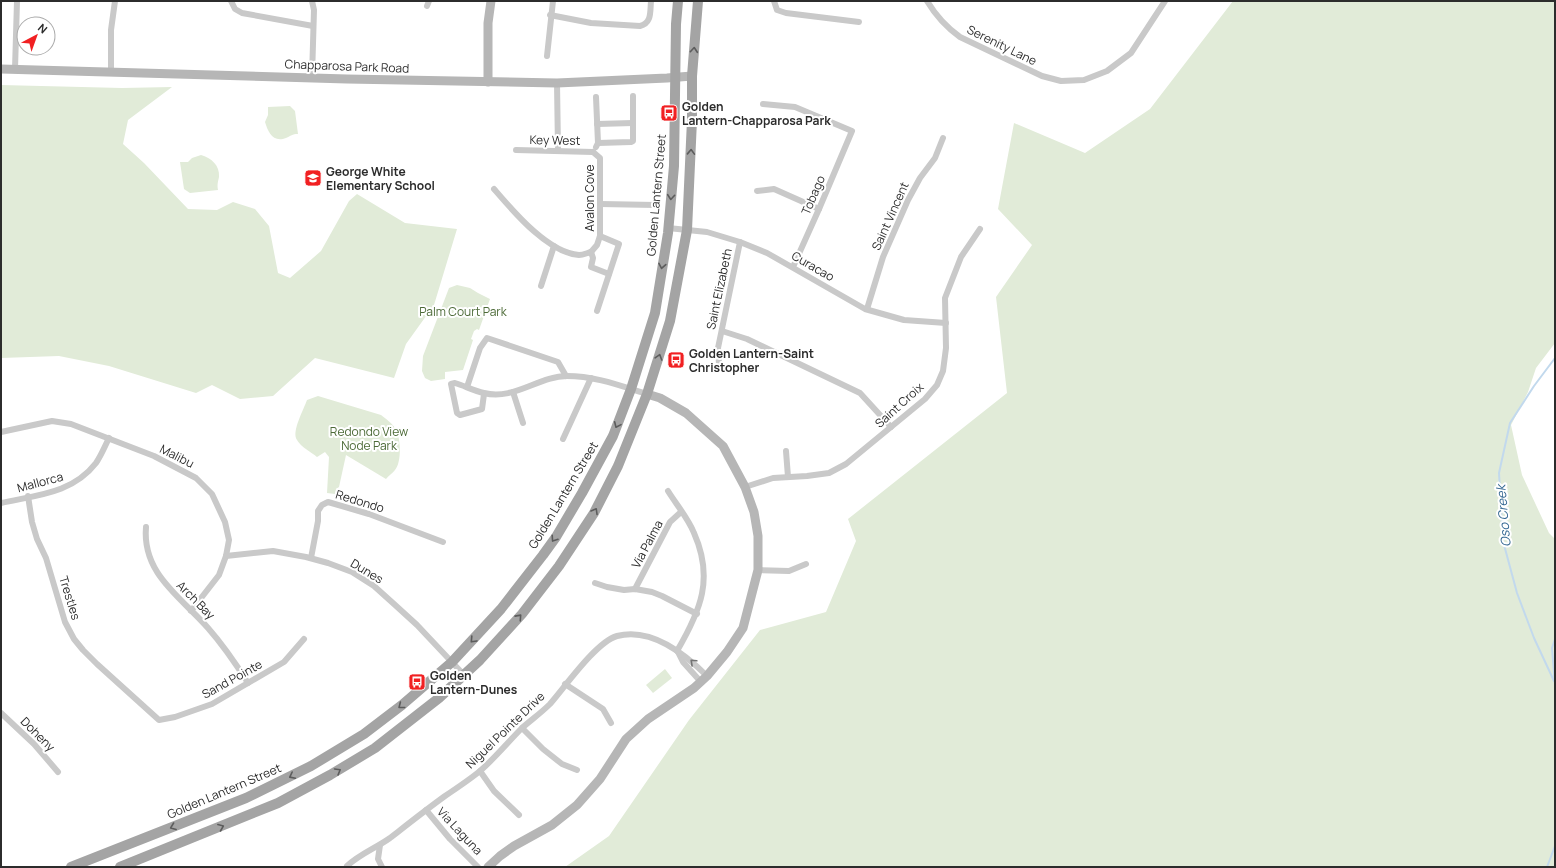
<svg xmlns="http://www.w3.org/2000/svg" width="1556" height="868" font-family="Manrope,sans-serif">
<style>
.green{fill:#e1ebd8}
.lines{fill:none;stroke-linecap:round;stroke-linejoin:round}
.stream{stroke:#c2d9ed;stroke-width:2}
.street{stroke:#c9c9c9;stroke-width:6}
.secondary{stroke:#b6b6b6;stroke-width:9}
.primary{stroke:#a4a4a4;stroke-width:10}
.oneway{stroke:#5c5c5c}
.oneway2{stroke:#737373}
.labels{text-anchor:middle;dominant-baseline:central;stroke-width:4;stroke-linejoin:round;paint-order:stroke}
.street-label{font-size:12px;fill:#2c2c2c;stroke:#fff}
.poi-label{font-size:12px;font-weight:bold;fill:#2c2c2c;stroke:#fff;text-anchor:start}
.park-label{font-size:12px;fill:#4c6a37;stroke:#fff}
.water-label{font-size:13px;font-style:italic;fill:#356893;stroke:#fff}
</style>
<rect width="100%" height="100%" fill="#fff"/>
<g class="green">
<polygon points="1233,1 1555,1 1555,343 1536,368 1528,392 1511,425 1522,475 1549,533 1555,539 1555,867 565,867 609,836 689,720 760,630 826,612 856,541 848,519 1007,393 996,297 1032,245 998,209 1014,123 1085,153 1150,109"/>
<polygon points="1,85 122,88 172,87 128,120 123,144 144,163 188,209 217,210 233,202 255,209 269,226 278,273 290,278 321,251 349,201 357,194 405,223 457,229 434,305 406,344 394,378 315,358 273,396 240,399 212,385 196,393 109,366 59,356 1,358"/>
<path d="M290,106L295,111L298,134C292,134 291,136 286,138C273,143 268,132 265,122L268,115V107Z"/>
<path d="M201,155C211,158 220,165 219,177C218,182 217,184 218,190L190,193L184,189L180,162H188L192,158Z"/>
<polygon points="457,285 470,288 478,293 490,299 479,330 477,329 474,331 471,339 473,340 463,370 445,372 445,379 431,381 425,378 422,371 423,356 449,288"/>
<path d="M318,396L381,415C386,419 392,423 395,428C401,437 402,462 395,470C393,473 388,476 386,479L346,455L339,487L336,489L335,494L327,493L329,457L325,452L317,457C311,452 301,447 297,440C291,432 304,409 307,400Z"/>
<polygon points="665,669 672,678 653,693 646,685"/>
</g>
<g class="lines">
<g class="stream">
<polyline points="1555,639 1552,648 1555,685"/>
<polyline points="1554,681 1534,638 1517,593 1503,541 1499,473 1510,423 1534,386 1555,358"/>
<polyline points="1547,867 1555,846"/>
</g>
<g class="street">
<polyline points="231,1 235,9 242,13 313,26"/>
<polyline points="312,1 314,10 312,77"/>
<polyline points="774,1 777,10 786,13 859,22"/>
<path d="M927,1C936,16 946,27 960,37L1042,76L1061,81L1084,80L1107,71L1131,53L1165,1"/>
<polyline points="427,6 429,1"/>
<path d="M550,15L591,23L640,26C652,23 650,12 651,1"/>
<polyline points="547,56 553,1"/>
<polyline points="15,69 17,1"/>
<polyline points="111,73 111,30 115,1"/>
<polyline points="557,83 558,150"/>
<polyline points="763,104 795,107 852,131 819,209 793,267"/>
<polyline points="597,124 633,123"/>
<polyline points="598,143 631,142 633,141 633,96"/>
<polyline points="596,147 598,143 596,97"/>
<polyline points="516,150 593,152"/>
<path d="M494,189C513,211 548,253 579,255C583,255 587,253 591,252"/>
<polyline points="757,191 774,189 819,209"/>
<polyline points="600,204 656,205"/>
<polyline points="668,228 707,232 740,242 767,253 865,309 904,320 946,323"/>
<polyline points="591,252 597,245 600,236 600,158 593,152"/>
<polyline points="591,252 593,258 591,267 609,274"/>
<polyline points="541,286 554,246"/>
<polyline points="867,309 883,257 908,200 920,178 935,158 943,138"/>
<polyline points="597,311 619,244 600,236"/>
<polyline points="722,331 747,339 860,393 891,427"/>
<polyline points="719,364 718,348 740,242"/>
<polyline points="467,387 480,348 487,338 558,362 566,376"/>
<polyline points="513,392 523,423"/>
<path d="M484,394L482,409L460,415L457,413L451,384L455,383C465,386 474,391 484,393C513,401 539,376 567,376C595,376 621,386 647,394"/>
<polyline points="1,432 52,421 71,424 154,456 196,478 212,494 225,522 229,540 226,556 219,575 191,611"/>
<polyline points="563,439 591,378"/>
<polyline points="786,451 788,477"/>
<polyline points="745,487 773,478 807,476 829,473 846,464 925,399 937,385 943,371 946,348 945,298 961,257 980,229"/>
<path d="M668,491C676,504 688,518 694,533C714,578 701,610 677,651"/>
<polyline points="28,496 32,522 37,539 46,558 65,622 74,639 83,650 97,664 159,720 175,717 212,704 284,662 304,639"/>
<path d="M1,503C36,495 72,494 96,463C101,456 105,446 109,438"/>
<path d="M146,527C142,574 181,597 208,628C223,645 236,664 248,683"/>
<polyline points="226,556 273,551 306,557 328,563 352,572 374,586 394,604 417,625 464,675"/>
<polyline points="311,558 318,521 318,511 322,505 328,502 369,514 443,542"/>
<polyline points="758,570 789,571 806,564"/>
<polyline points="595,583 607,587 624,590 635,589 652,592 662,596 697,614"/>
<polyline points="635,589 670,522 681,512"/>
<polyline points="678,652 683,662 701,682"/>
<polyline points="565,684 603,709 611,723"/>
<polyline points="1,713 34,744 58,772"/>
<polyline points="522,728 543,749 562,764 577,770"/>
<polyline points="480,771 494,791 519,815"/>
<polyline points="426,810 450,839 478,867"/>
<polyline points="380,845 378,859 382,867"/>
<path d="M347,866C360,854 376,848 390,838C408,824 427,809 445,796C457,788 469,780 480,771C495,758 508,742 522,728C531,720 541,713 550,704C565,687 596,642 617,636C651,627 685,654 707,676"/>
</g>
<g class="secondary">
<polyline points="1,69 347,79 557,83 667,78 692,76"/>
<polyline points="488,82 488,23 491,1"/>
<polyline points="488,867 500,856 514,846 552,825 577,805 600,779 626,739 648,719 694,688 707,676 727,652 743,628 758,570 758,536 754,512 745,487 723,446 686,413 660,398 647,394"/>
</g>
<g class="primary">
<polyline points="71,867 246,798 311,766 364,734 402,705 452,662 501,609 543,555 556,537 582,493 613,436 631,389 655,313 668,233 674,166 676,24 678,1"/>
<polyline points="120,867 278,803 330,775 375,748 439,698 480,660 522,614 559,566 594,513 618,466 647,394 670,321 687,230 692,120 692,76 698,1"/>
</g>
</g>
<defs><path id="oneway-chevron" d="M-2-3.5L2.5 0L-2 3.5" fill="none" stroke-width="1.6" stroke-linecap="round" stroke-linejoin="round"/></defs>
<g class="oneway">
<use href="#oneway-chevron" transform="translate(694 50) rotate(-85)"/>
<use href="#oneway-chevron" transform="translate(691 152) rotate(-88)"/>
<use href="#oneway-chevron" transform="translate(671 197) rotate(95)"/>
<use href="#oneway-chevron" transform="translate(662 266) rotate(100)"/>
<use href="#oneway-chevron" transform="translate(659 357) rotate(-73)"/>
<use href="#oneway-chevron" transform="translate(617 425) rotate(114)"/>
<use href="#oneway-chevron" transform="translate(595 511) rotate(-60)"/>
<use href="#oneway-chevron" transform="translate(554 539) rotate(124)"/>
<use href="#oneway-chevron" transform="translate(519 617) rotate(-48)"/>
<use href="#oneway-chevron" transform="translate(473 640) rotate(133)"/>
<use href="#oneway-chevron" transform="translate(401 706) rotate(142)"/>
<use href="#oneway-chevron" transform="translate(338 771) rotate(-30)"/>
<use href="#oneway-chevron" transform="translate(292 776) rotate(153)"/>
<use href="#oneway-chevron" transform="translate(173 827) rotate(159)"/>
<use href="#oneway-chevron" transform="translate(221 827) rotate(-22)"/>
</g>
<use class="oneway2" href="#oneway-chevron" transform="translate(693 662) rotate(-137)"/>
<defs>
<g id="bus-square" transform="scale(0.9)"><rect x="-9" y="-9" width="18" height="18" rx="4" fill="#f12022" stroke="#fff"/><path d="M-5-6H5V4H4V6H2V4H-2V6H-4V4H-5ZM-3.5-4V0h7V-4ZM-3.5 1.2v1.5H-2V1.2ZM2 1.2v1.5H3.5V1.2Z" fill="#fff"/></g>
<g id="school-square" transform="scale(0.9)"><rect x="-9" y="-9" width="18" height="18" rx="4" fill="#f12022" stroke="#fff"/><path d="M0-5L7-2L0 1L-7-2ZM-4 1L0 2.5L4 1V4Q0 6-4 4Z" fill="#fff"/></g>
</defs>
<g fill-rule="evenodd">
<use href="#bus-square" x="669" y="113"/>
<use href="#school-square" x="313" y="178"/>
<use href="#bus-square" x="676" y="360"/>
<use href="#bus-square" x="417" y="682"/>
</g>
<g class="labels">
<g class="street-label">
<text transform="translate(1002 45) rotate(26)">Serenity Lane</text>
<text transform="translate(347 66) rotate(2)">Chapparosa Park Road</text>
<text transform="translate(555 140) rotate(1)">Key West</text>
<text transform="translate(656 195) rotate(-85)">Golden Lantern Street</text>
<text transform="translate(813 195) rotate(-67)">Tobago</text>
<text transform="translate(589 198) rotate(-90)">Avalon Cove</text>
<text transform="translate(890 216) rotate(-66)">Saint Vincent</text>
<text transform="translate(813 266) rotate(30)">Curacao</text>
<text transform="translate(719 289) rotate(-78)">Saint Elizabeth</text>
<text transform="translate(899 405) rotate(-42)">Saint Croix</text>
<text transform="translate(177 456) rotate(27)">Malibu</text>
<text transform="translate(40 482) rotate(-15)">Mallorca</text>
<text transform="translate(563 495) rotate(-59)">Golden Lantern Street</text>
<text transform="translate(360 501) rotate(17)">Redondo</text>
<text transform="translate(647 544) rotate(-62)">Via Palma</text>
<text transform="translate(367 571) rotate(31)">Dunes</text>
<text transform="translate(70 598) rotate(73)">Trestles</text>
<text transform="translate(196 600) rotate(45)">Arch Bay</text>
<text transform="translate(232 679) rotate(-29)">Sand Pointe</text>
<text transform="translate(505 730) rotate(-44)">Niguel Pointe Drive</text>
<text transform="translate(38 734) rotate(45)">Doheny</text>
<text transform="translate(224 791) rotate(-23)">Golden Lantern Street</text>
<text transform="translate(460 831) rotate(47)">Via Laguna</text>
</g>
<g class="poi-label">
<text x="682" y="106">Golden<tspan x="682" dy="14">Lantern-Chapparosa Park</tspan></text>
<text x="326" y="171">George White<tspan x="326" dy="14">Elementary School</tspan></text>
<text x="689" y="353">Golden Lantern-Saint<tspan x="689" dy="14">Christopher</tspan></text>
<text x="430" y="675">Golden<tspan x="430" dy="14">Lantern-Dunes</tspan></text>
</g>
<g class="park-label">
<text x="463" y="311">Palm Court Park</text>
<text x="369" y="431">Redondo View<tspan x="369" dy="14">Node Park</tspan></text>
</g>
<g class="water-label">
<text transform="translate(1503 516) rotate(-95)">Oso Creek</text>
</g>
</g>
<rect width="1556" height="868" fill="none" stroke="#2c2c2c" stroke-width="4"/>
<g transform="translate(36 36) rotate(41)"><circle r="19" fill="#ffffff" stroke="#ababab"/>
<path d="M0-3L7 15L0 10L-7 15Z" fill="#f12022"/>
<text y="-6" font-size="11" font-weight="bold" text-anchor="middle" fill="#2c2c2c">N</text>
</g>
</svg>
